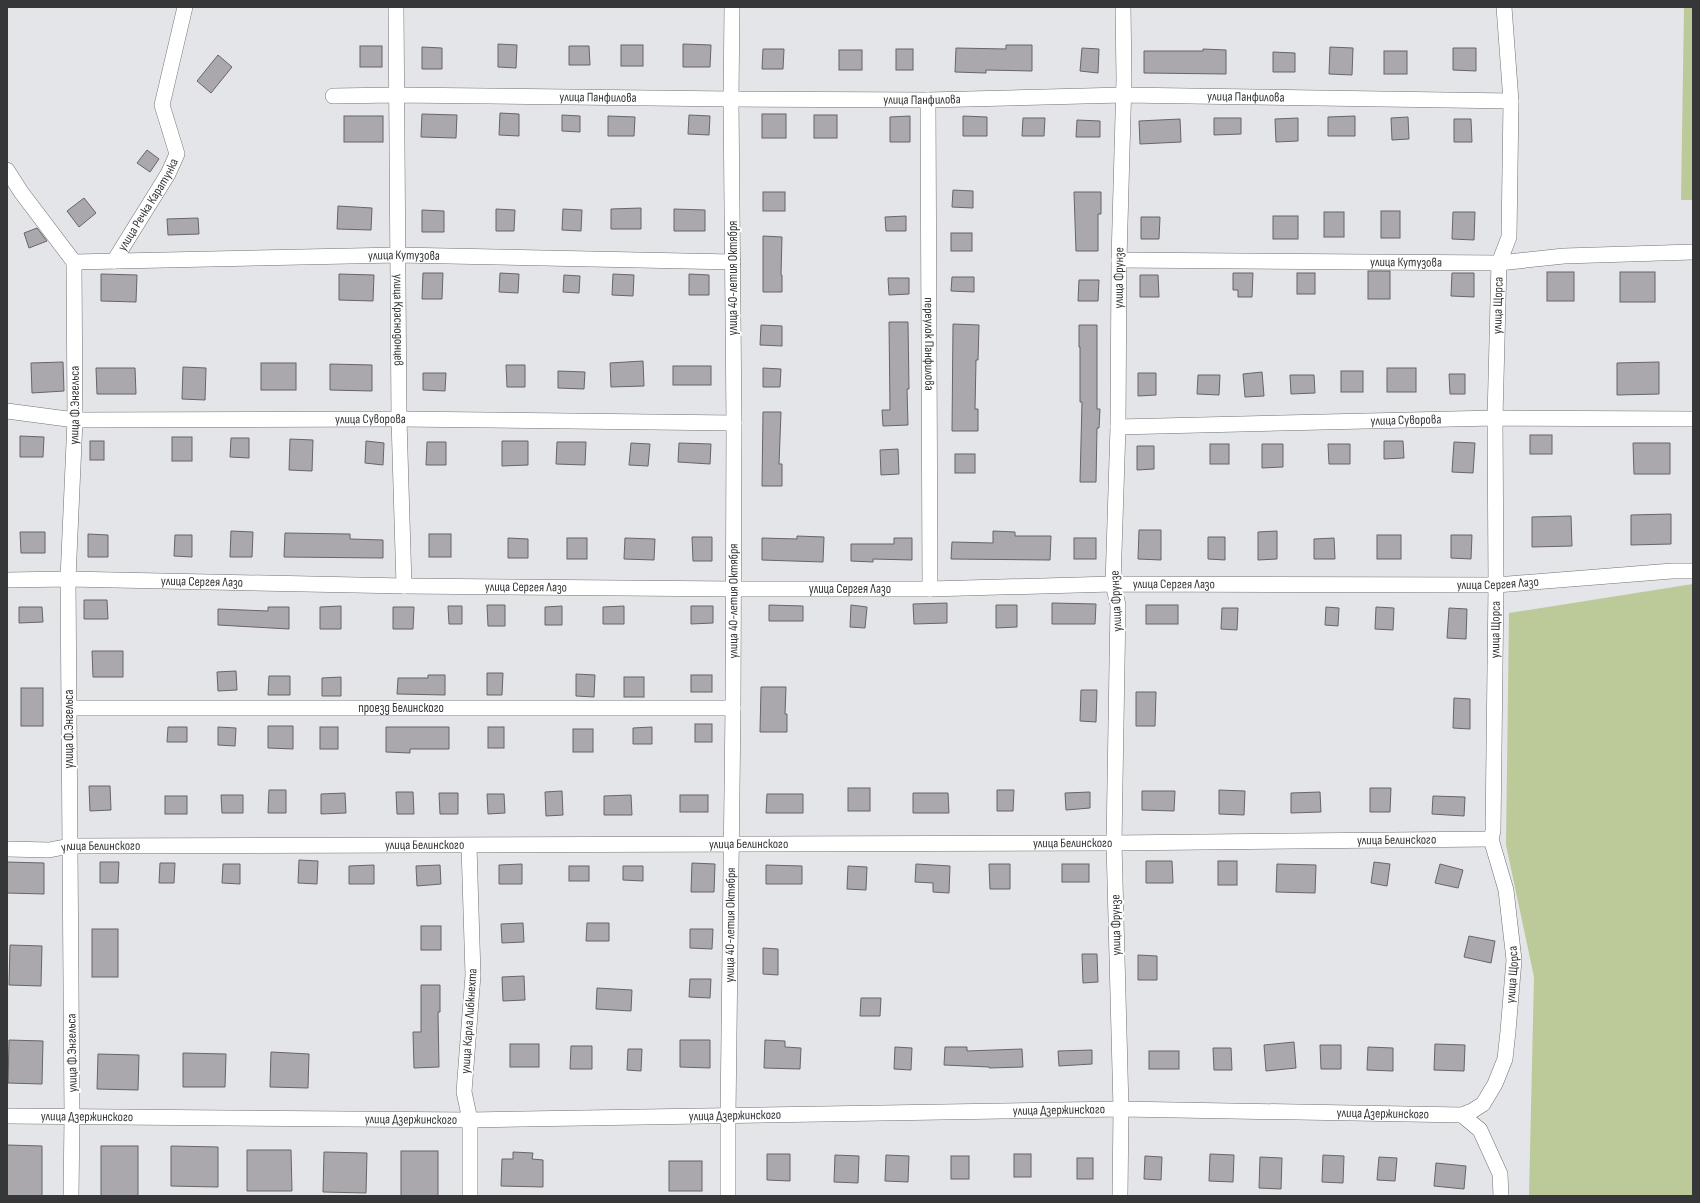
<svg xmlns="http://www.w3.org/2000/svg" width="1700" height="1203" font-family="'Sofia Sans Condensed',sans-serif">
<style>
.green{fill:#bcc998}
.building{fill:#aaa8ac;stroke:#676568}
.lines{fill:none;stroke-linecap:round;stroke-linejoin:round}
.minor-casing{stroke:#707275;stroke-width:16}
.minor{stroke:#fff;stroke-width:15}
.labels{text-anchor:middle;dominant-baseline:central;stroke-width:4;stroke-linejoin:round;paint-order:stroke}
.street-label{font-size:13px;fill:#363738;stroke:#fff}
</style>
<rect width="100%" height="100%" fill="#e3e5e8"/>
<g class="green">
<polygon points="1684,7 1693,7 1693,200 1681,200"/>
<polygon points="1693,584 1693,1196 1529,1196 1534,977 1506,845 1509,613"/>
</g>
<g class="building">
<polygon points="498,44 517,45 516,68 498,67"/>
<polygon points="683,44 711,45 710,67 683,67"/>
<rect x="621" y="45" width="22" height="21"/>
<polygon points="1006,45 1032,45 1032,71 986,70 986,73 955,72 956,48 1006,49"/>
<rect x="360" y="46" width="22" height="21"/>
<polygon points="569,46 589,46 590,65 569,65"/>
<polygon points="422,47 442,48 442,69 422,69"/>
<polygon points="1330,47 1353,48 1352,75 1329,74"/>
<polygon points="1082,48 1099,49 1098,73 1080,71"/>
<polygon points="1453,48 1476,48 1476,71 1453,70"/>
<polygon points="763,49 784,49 783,69 762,69"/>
<rect x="896" y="49" width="17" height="21"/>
<polygon points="1203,49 1226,50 1226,74 1144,73 1144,51 1203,51"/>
<rect x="839" y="50" width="23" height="20"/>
<rect x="1384" y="51" width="23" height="23"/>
<polygon points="1273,52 1295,53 1295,72 1273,72"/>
<polygon points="218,55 232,67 211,93 197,81"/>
<polygon points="500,113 519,114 519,136 499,135"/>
<polygon points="422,114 457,115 456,138 421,137"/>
<rect x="762" y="114" width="24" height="24"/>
<polygon points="562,115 580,116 580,132 562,131"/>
<polygon points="689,115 710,116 709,135 688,134"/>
<rect x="814" y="115" width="23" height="23"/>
<rect x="344" y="116" width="39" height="26"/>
<polygon points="608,116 635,117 634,136 608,136"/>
<polygon points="910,116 910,142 890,142 890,117"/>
<polygon points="963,116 987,117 987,136 963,136"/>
<polygon points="1355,116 1355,136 1328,136 1328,117"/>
<polygon points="1408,117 1409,139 1392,140 1391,118"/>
<polygon points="1023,118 1045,118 1044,136 1022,136"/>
<polygon points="1214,118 1241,118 1241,134 1214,135"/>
<polygon points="1298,118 1298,141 1276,142 1275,119"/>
<polygon points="1180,119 1181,142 1140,144 1139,121"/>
<polygon points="1454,119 1471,119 1472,142 1454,142"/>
<polygon points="1077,120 1100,121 1100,137 1076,137"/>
<polygon points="147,150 159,159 150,172 137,163"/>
<polygon points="953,190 973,191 973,208 952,207"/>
<rect x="763" y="192" width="22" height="19"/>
<polygon points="1074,192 1101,192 1101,214 1098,214 1098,251 1076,251"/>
<polygon points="84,198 96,213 79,227 67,211"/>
<polygon points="338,206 372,208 371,230 337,229"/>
<polygon points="641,208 641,229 611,229 611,209"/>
<polygon points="496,209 515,210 514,231 496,231"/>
<polygon points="563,209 582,210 581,231 562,230"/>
<polygon points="674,209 705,210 705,231 674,231"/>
<polygon points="422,210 444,211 444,232 422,232"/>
<rect x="1381" y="211" width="19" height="27"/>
<rect x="1324" y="212" width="20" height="25"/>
<polygon points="1453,212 1475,212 1474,240 1452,239"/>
<polygon points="906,216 906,231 886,231 885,217"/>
<rect x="1273" y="216" width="25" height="23"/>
<polygon points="1141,217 1160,217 1159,239 1141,239"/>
<polygon points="198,218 199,234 168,235 167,219"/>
<polygon points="37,228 47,241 29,248 24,233"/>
<rect x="951" y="233" width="21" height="18"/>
<polygon points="763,236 782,237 781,275 782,275 782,292 763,292"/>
<rect x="1368" y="271" width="22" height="28"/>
<rect x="1547" y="272" width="27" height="29"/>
<rect x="1620" y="272" width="35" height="30"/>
<polygon points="423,273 443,273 442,299 422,299"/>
<polygon points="500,273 519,274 518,293 499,292"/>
<polygon points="1233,273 1253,273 1252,297 1238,297 1238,290 1233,290"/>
<rect x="1297" y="273" width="18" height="21"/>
<polygon points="1452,273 1474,273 1474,297 1451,296"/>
<polygon points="101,274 137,275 136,302 101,301"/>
<polygon points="339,274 374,275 373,301 339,300"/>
<polygon points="613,274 634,275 633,296 612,295"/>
<polygon points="689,274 709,275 709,295 689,295"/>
<polygon points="564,275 580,276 579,293 563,292"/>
<polygon points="1140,275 1158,275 1159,297 1140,297"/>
<polygon points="952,277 974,277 974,292 951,291"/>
<polygon points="888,278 909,278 909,294 889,295"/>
<polygon points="1079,280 1099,280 1098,301 1078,301"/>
<polygon points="889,322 908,322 909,389 907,389 908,425 883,426 882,410 890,410"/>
<polygon points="953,324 979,325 978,360 976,360 975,409 978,409 978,431 952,431"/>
<polygon points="761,325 782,326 782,346 760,345"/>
<polygon points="1079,325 1097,325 1097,409 1100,409 1099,428 1097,428 1096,482 1080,482 1082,402 1080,402 1080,347 1079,347"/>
<polygon points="643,361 644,386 611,387 610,363"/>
<polygon points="63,362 64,391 32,393 31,363"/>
<polygon points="1659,362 1659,394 1617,395 1617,363"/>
<rect x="261" y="363" width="35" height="27"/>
<polygon points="330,364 372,365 372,391 330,390"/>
<polygon points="506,365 525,365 525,387 507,387"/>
<rect x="673" y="366" width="38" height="19"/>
<polygon points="183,367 206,368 205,400 182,399"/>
<polygon points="96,368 135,368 136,394 97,394"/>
<polygon points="763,368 781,369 780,387 763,387"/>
<rect x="1387" y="368" width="29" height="24"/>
<polygon points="558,371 585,372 584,389 558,388"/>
<rect x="1341" y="371" width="22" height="21"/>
<polygon points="1262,372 1264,396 1245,397 1243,374"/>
<polygon points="423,373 446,373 445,391 423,390"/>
<polygon points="1138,373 1156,373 1156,395 1138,396"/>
<polygon points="1449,374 1465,374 1465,394 1450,394"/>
<polygon points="1198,375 1220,375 1219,395 1197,394"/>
<polygon points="1290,375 1314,375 1315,393 1291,394"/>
<polygon points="763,412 781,412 779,464 782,464 782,486 762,486"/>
<rect x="1530" y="435" width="22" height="19"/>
<polygon points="20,436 44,437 43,457 20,457"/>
<rect x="172" y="437" width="20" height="24"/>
<polygon points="231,438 249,438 249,458 230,457"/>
<polygon points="290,439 313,440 312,471 289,470"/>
<rect x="90" y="441" width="14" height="19"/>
<polygon points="366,441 384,443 383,465 365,463"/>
<polygon points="502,441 528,441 528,465 502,466"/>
<polygon points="1384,441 1403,441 1404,458 1384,459"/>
<polygon points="427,442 446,442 446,465 426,465"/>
<polygon points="557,442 586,442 585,465 556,464"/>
<polygon points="1454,442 1475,443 1473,473 1452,472"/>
<polygon points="631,443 650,444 648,466 629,465"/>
<polygon points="679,443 711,444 710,464 678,462"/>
<polygon points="1633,443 1670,443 1670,474 1634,474"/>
<rect x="1210" y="444" width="19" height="20"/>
<polygon points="1262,444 1283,444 1283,467 1262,468"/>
<polygon points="1328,444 1350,444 1350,464 1329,464"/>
<polygon points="1137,446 1154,446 1154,469 1137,470"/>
<polygon points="898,449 899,474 881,475 880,450"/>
<rect x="955" y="454" width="20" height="19"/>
<polygon points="1671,514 1671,544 1631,545 1631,515"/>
<polygon points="1571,516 1572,546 1532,547 1532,517"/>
<polygon points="1139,530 1161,530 1161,560 1138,559"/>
<polygon points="231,531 253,532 252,557 230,557"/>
<polygon points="993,531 1015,532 1015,536 1051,536 1050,560 951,559 952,542 993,543"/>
<polygon points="1277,531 1277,559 1258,560 1258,532"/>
<polygon points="20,532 45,532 45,553 21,553"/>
<polygon points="285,533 350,534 350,539 383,540 383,558 284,557"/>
<polygon points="88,534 108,535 108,557 88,557"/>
<rect x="429" y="534" width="22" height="23"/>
<polygon points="175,535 192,535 192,557 174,556"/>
<rect x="1377" y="535" width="24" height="24"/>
<polygon points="1451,535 1472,535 1471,559 1451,558"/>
<polygon points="797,536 824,537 823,562 762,560 762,538 797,539"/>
<polygon points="692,537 712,537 712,561 693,561"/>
<polygon points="1208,537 1225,537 1225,560 1208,559"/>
<polygon points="508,538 528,539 528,558 508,558"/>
<rect x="567" y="538" width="20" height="21"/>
<polygon points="625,538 655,539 654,560 624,559"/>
<polygon points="894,538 912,538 912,560 873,559 873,562 851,561 851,544 894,544"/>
<rect x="1074" y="538" width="22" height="21"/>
<polygon points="1334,538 1335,559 1314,559 1314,539"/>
<polygon points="84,600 107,600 108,619 84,619"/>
<polygon points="947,603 947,623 914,624 913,604"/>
<polygon points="1052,603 1096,604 1095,624 1052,624"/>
<polygon points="487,605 505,605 505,626 488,626"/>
<polygon points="769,605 803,606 803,621 769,621"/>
<polygon points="851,605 867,607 865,628 850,627"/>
<polygon points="996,605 1017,605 1017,627 996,628"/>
<rect x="1146" y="605" width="32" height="19"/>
<polygon points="341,606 341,629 320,629 320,607"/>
<polygon points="448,606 462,606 462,624 449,624"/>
<polygon points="562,606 562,625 545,625 545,607"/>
<polygon points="624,606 624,624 603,624 603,607"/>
<polygon points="691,606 713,606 713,623 691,624"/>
<polygon points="19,607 42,607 43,622 19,623"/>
<polygon points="268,607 289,607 289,629 218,625 218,609 268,611"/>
<polygon points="393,607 414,607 413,629 393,629"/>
<polygon points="1326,607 1339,608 1338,626 1325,625"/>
<polygon points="1376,607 1394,608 1393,630 1375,629"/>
<polygon points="1222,608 1238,608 1237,630 1221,629"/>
<polygon points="1449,608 1467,609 1466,639 1447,638"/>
<polygon points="92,651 123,651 123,677 93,677"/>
<polygon points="236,671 237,690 218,691 217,672"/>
<polygon points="487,673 503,673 502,695 487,695"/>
<polygon points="576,674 595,675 594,697 576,696"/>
<polygon points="428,675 445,675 445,695 397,694 398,678 428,678"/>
<rect x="691" y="675" width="21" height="17"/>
<polygon points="269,676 290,676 290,695 268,695"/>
<polygon points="341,677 341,696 322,696 322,678"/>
<rect x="624" y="677" width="20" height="20"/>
<polygon points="761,687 786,687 785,714 787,714 787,732 760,732"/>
<rect x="21" y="688" width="22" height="38"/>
<polygon points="1081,690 1097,690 1096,722 1080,721"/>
<polygon points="1136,692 1156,692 1155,726 1136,726"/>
<polygon points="1454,698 1470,699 1470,729 1453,728"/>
<rect x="695" y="724" width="17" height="18"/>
<polygon points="268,726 293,726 293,749 268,748"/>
<polygon points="168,727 187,727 187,742 167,742"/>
<polygon points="218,727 236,728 235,746 218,745"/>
<rect x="320" y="727" width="18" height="22"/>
<polygon points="386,727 449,727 449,749 410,749 410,753 386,752"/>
<rect x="488" y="727" width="16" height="21"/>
<polygon points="652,727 652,744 633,744 633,728"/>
<rect x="573" y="729" width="20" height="23"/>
<polygon points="89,786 110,786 111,810 90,811"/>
<rect x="848" y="788" width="22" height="23"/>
<polygon points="1370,788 1391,788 1390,812 1370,812"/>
<polygon points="269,790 286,790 286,813 268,813"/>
<polygon points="997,790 1014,790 1013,811 997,811"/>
<polygon points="1219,790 1245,791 1244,815 1219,814"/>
<polygon points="562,791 563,815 546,816 545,792"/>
<polygon points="1142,791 1175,791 1174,811 1142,810"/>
<polygon points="396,792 413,792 414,814 397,814"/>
<polygon points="1090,792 1090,808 1066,810 1065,793"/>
<polygon points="1320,792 1321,812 1291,813 1291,793"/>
<polygon points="345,793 346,813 321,814 321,794"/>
<polygon points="439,793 458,793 458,814 440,814"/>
<polygon points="913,793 948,793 949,813 913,813"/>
<polygon points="487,794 504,794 505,813 488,814"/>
<polygon points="767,794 803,794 803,813 766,813"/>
<polygon points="221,795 243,795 243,813 222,813"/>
<polygon points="631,795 632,815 604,815 604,796"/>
<rect x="680" y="795" width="28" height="17"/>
<rect x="165" y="796" width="22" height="18"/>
<polygon points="1433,796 1465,797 1464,816 1432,814"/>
<polygon points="299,860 318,861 317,884 298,883"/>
<polygon points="1146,861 1172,861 1173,883 1146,883"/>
<rect x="1218" y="861" width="19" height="24"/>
<polygon points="7,862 44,863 44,894 7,893"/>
<polygon points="100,862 119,862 118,883 100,883"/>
<polygon points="1374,862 1390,864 1387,886 1371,883"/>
<polygon points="160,863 175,863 174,883 159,883"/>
<polygon points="692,863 715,864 714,892 691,892"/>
<polygon points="223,864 240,864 240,884 222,883"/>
<polygon points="522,864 522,884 499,884 499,865"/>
<polygon points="916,864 950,866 949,893 933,892 933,883 915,882"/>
<polygon points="989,864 1010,864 1010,889 990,889"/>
<rect x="1062" y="864" width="27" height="18"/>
<polygon points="1277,864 1316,865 1315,893 1276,892"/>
<polygon points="1440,864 1463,870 1458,888 1435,883"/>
<polygon points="374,865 374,884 349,884 349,866"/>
<polygon points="440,865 441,884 417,886 416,866"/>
<polygon points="766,865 802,866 802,884 766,884"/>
<rect x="569" y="866" width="20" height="15"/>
<polygon points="623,866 643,866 643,881 623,880"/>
<polygon points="848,866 867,867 866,890 847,889"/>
<polygon points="523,923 524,942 502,943 501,924"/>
<polygon points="587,923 609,923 609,941 586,941"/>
<rect x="421" y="926" width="20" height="24"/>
<rect x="92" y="929" width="26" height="48"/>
<polygon points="690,929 713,929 712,949 690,948"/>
<polygon points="1469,936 1495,941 1491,963 1464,957"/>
<polygon points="10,945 42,946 41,986 9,985"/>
<polygon points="763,948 778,949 778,975 763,974"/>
<polygon points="1082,954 1097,954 1098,982 1083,983"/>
<polygon points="1138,955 1157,956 1157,980 1138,980"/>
<polygon points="524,976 525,1000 503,1001 502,977"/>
<polygon points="690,979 711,979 710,998 689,997"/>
<polygon points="421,985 440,985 440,1012 438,1012 439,1067 414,1068 413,1032 421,1032"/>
<polygon points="597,988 632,990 631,1011 596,1009"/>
<polygon points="861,998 881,998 880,1016 860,1016"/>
<polygon points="9,1040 43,1041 42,1084 8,1083"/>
<polygon points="680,1040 710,1040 710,1068 680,1067"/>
<polygon points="765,1040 785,1041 785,1047 801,1048 800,1069 764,1068"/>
<polygon points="1294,1042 1296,1068 1266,1071 1264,1045"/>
<rect x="510" y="1044" width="29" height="23"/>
<polygon points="1435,1044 1465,1045 1464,1071 1434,1070"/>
<polygon points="1320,1045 1341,1045 1341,1069 1321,1069"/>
<polygon points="571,1046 592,1046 592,1069 570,1069"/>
<polygon points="895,1047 912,1048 911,1070 894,1069"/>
<polygon points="945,1047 967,1047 967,1051 1022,1049 1023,1067 989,1068 989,1067 944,1065"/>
<polygon points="1368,1047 1393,1048 1393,1071 1367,1070"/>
<polygon points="1213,1048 1231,1048 1232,1070 1214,1070"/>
<polygon points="628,1049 642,1049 641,1071 627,1070"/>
<polygon points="1092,1050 1092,1064 1059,1066 1058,1051"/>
<rect x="1149" y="1051" width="30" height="18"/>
<polygon points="271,1052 309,1054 308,1088 270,1087"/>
<polygon points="183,1053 226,1054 225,1087 183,1087"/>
<polygon points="98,1054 139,1055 138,1090 97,1089"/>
<polygon points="7,1145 42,1146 42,1196 7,1196"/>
<rect x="101" y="1146" width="37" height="50"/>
<polygon points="171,1146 218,1147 218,1187 171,1186"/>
<polygon points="247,1150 291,1150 292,1191 247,1191"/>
<rect x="401" y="1151" width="37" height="45"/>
<polygon points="324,1152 367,1153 366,1193 323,1192"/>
<polygon points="513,1152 533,1153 532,1159 543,1160 543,1187 501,1186 502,1159 513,1159"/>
<polygon points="767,1154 790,1154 790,1181 767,1180"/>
<rect x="1014" y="1154" width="17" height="23"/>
<polygon points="1210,1154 1234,1155 1233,1182 1209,1181"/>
<polygon points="835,1155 859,1156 858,1183 834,1182"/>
<polygon points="886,1155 909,1156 908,1182 885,1181"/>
<polygon points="1323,1155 1344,1156 1343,1183 1322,1182"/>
<rect x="951" y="1156" width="18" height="23"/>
<polygon points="1145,1156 1162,1157 1161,1180 1144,1179"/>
<polygon points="1260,1157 1282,1158 1281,1189 1259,1188"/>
<polygon points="1379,1157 1397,1158 1395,1181 1377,1180"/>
<rect x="1077" y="1158" width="16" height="21"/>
<rect x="669" y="1161" width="33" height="30"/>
<polygon points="1436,1163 1466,1166 1464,1189 1434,1186"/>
</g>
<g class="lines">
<g class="minor-casing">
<g id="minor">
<path id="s1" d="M396,7L399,419L404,586"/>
<path id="s2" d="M333,96L396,95L731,99L928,100L1123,95L1511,101"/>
<path id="s3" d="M928,100L930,589"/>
<polyline points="7,170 21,192 74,262"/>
<path id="s4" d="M1119,260L1499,263L1564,256L1693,252"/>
<path id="s5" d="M114,261L168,174L177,154L162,105L185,7"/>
<path id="s6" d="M74,262L398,255L733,262"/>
<path id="s7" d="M7,411L75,420L399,419L734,423"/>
<path id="s8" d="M1118,427L1495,418L1693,419"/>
<path id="s9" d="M7,580L68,579L404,586L734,589H930L1113,584L1496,585L1672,571H1693"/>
<path id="s10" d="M69,708H733"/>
<polyline points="469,846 473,975 464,1092 470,1120 470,1196"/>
<path id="s11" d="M7,849L49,850L70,846L1114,843L1491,839"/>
<polyline points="1462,1115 1480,1130 1500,1174 1501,1196"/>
<path id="s12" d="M7,1116L470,1120L1121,1109L1462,1115L1472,1111L1483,1104L1495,1084L1505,1059L1508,1031L1514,960L1506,890L1491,839L1493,831L1496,585L1495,418L1499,263L1509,237L1511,101L1504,7"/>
<path id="s13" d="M71,1196L72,1117L68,579L75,420L74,262"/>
<path id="s14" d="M728,1196V1115L733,708L734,423L731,99L732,7"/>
<path id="s15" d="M1120,1196L1121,1109L1114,843L1118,605L1113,584L1118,427L1119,260L1124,79L1123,7"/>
</g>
</g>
<use href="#minor" class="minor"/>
</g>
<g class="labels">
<g class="street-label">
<text stroke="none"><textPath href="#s2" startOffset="913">улица Панфилова</textPath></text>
<text stroke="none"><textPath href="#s2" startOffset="265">улица Панфилова</textPath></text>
<text stroke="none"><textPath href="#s2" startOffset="589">улица Панфилова</textPath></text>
<text stroke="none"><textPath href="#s5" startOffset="66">улица Речка Каратунка</textPath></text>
<text stroke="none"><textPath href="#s6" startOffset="330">улица Кутузова</textPath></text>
<text stroke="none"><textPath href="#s4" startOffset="287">улица Кутузова</textPath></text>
<text transform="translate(733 278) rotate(-90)">улица 40-летия Октября</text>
<text stroke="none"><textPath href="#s15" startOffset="919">улица Фрунзе</textPath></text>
<text stroke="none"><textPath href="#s12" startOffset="2286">улица Щорса</textPath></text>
<text stroke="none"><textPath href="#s1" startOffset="313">улица Краснодонцев</textPath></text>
<text stroke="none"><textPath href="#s3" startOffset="244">переулок Панфилова</textPath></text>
<text stroke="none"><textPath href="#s13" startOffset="791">улица Ф.Энгельса</textPath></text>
<text stroke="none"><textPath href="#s7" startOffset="364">улица Суворова</textPath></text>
<text stroke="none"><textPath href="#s8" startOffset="288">улица Суворова</textPath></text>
<text stroke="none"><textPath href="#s9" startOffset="195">улица Сергея Лазо</textPath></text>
<text stroke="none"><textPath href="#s9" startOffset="1491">улица Сергея Лазо</textPath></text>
<text stroke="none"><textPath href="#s9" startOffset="1167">улица Сергея Лазо</textPath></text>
<text stroke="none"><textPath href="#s9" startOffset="519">улица Сергея Лазо</textPath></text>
<text stroke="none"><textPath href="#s9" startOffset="843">улица Сергея Лазо</textPath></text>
<text transform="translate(1116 601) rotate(-93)">улица Фрунзе</text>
<text stroke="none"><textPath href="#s14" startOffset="595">улица 40-летия Октября</textPath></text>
<text stroke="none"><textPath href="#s12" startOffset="1962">улица Щорса</textPath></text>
<text stroke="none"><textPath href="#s10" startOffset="332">проезд Белинского</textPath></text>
<text transform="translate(69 729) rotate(-90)">улица Ф.Энгельса</text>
<text stroke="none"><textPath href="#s11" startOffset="1390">улица Белинского</textPath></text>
<text stroke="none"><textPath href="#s11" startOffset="1066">улица Белинского</textPath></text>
<text stroke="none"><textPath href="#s11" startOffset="742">улица Белинского</textPath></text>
<text stroke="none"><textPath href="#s11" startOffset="418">улица Белинского</textPath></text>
<text stroke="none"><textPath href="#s11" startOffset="94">улица Белинского</textPath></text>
<text stroke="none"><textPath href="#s14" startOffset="271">улица 40-летия Октября</textPath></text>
<text transform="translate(1116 925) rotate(-91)">улица Фрунзе</text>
<text stroke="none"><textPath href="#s12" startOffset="1614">улица Щорса</textPath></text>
<text transform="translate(469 1021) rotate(-86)">улица Карла Либкнехта</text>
<text transform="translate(72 1053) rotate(-91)">улица Ф.Энгельса</text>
<text stroke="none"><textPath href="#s12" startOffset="1052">улица Дзержинского</textPath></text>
<text stroke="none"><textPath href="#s12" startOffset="1376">улица Дзержинского</textPath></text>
<text stroke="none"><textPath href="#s12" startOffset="728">улица Дзержинского</textPath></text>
<text stroke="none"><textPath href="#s12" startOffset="80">улица Дзержинского</textPath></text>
<text stroke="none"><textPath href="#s12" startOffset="404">улица Дзержинского</textPath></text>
</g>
</g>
<rect width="1700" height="1203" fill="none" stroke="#363738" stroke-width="16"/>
</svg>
